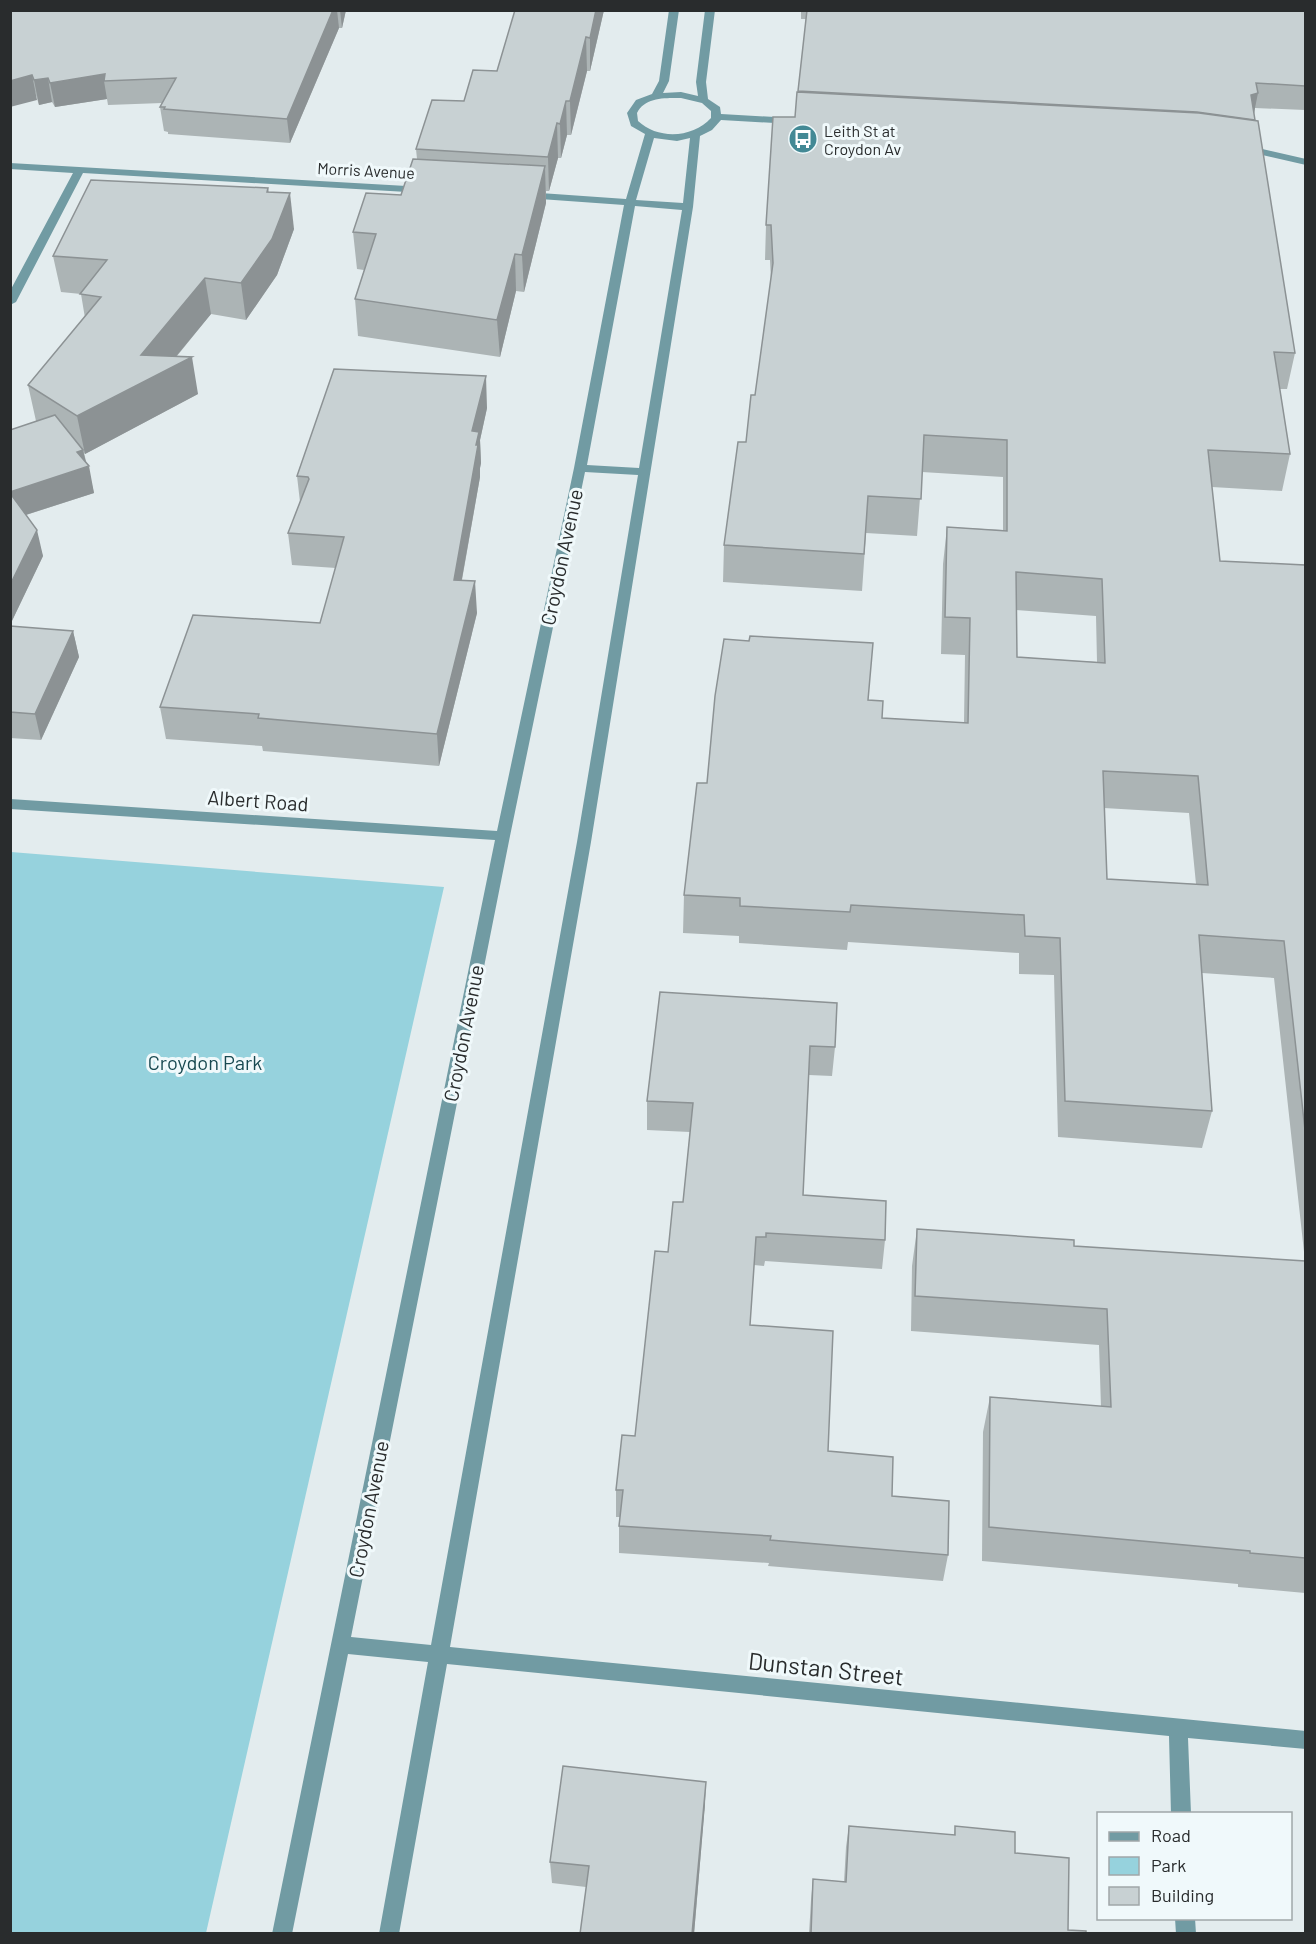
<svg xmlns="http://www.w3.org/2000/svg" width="1316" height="1944" font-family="Barlow,sans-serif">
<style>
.green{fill:#96d2dd}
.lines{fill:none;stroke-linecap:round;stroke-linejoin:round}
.minor{fill:#719ba3;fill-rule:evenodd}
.wall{fill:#acb4b5;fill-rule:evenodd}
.shaded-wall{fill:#8c9294}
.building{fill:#c8d1d3;stroke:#8c9294;stroke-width:1.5;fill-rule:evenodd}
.labels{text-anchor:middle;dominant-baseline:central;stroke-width:6;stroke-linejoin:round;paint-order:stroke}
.far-poi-label{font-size:16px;fill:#292c2d;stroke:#f0f9fb;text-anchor:start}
.far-street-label{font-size:16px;fill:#292c2d;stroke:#f0f9fb}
.street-label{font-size:20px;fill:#292c2d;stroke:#f0f9fb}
.park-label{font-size:20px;fill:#184951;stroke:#f0f9fb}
.near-street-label{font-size:24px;fill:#292c2d;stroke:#f0f9fb}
</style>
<rect width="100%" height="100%" fill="#e3ecee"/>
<polygon class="green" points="11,852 444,887 206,1933 11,1933"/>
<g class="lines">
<g class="minor">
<path d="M669,10H679L669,81L663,93L681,92L698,96L696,82L705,10H715L706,82L708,99L720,107L721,114L792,118L797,121L792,124L721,120L712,130L700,136L693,207L591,842L450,1647L1306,1731V1749L1188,1738L1191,1814H1171L1169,1736L447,1664L399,1934H379L428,1662L348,1654L292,1934H272L495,840L10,809V799L497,831L574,468L624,205L526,198L521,195L526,192L626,199L645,134L631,126L627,113L636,100L652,94L659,81ZM681,98L702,103L711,111V118C693,138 658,140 638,121L637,113C645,97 665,98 681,98ZM654,138L677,141L690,138L683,203L636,200ZM635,206L682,210L639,468L587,465ZM585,472L638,475L577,842L431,1645L351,1637L510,836Z"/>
<polygon points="1245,145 1306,159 1306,165 1241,150 1241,146"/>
<polygon points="10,163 424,187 429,190 424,193 83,173 16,302 10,305 10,291 73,173 10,169"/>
<polygon points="1175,1918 1195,1918 1196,1934 1176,1934"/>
</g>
</g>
<g class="wall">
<polygon points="10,10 346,10 342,28 339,28 290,143 168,134 168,132 164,131 160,107 162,103 108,105 107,99 55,107 52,102 39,105"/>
<polygon points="515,10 604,10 590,71 587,71 571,135 567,135 561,158 558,158 549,191 546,191 546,203 524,292 516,291 500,357 358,336 355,299 364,270 357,269 353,232 401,195 417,159 416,149 464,101 497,71"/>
<path d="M801,10H1305V110L1255,108L1254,115L1295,353L1287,389H1280L1290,454L1282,491L1212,487L1220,561L1305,565V1593L1238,1587V1584L982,1561L983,1432L990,1397L1101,1407L1099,1345L911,1331L912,1266L917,1229L1074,1246L1305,1261L1274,978L1202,973L1212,1111L1202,1148L1058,1137L1054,975L1019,974V953L848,942L847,950L739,943V936L683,933L684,895L707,783L868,700L882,718L964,723L965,655L941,654L943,564L947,527L1003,530V477L922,472L917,536L866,533L862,591L723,582L724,545L746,442L755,395L771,280L770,260H765L766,225L795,117L806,19H801ZM1016,610L1096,616L1097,662L1017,657ZM1104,808L1189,813L1196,884L1107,879Z"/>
<polygon points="268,188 269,192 294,229 277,275 246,320 211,314 177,356 198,394 85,454 84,453 94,493 26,515 43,556 10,625 36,421 28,385 85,318 81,294 61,292 53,256"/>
<polygon points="487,408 480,440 481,463 480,468 480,477 462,580 477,613 439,766 263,751 262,746 166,739 160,707 320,623 336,568 292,565 288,533 300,502 297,476"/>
<polygon points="10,626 73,631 79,657 41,740 10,738"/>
<polygon points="660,992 835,1047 832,1076 809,1075 803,1195 885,1240 882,1269 765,1261 764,1266 754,1265 750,1325 828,1451 892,1496 948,1555 943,1581 768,1566 769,1563 619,1553 619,1526 620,1517 616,1517 616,1490 635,1436 668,1252 683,1202 690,1132 647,1130 647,1101"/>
<polygon points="705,1804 694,1934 580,1934 586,1887 552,1883 550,1862"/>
<polygon points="849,1826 954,1835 955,1826 1015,1853 1068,1930 1086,1934 809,1934 811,1900 813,1879 844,1882 846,1847"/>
</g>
<g class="shaded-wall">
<polygon points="333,10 337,10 339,28 290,143 287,119"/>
<polygon points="340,10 346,10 342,28"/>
<polygon points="596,10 604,10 590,71 590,38"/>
<polygon points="586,37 587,71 571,135 570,101"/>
<polygon points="105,74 104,81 107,99 55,107 50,83"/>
<polygon points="32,75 37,100 10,107 10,81"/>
<polygon points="48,78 52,102 39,105 34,80"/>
<polygon points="1258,93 1253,118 1251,95"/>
<polygon points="566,101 567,135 561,158 560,124"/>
<polygon points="557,123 558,158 549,191 548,157"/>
<polygon points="545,166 546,203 524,292 522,255"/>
<polygon points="290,193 294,229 277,275 246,320 241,283"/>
<polygon points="515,254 516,291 500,357 497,320"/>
<polygon points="205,278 211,314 164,371 192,357 198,394 85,454 77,416 141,355"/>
<polygon points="486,376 487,408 480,440 481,463 480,468 480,477 456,612 454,580 472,431"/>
<polygon points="83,450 87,467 89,466 94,493 16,518 10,492 77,452"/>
<polygon points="37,530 43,556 10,625 10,585"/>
<polygon points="475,581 477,613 439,766 437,734"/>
<polygon points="73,631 79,657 41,740 35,714"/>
<polygon points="706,1782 705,1804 694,1934 692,1934"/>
</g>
<g class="building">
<polygon points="10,10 333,10 287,119 164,109 165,107 160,107 176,78 104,81 105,74 50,83 48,78 34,80 32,75 10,81"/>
<polygon points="515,10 596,10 590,38 586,37 570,101 566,101 560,124 557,123 548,157 416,149 432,100 464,101 473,70 497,71"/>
<polygon points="807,10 1305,10 1305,86 1256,83 1258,93 1251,95 1255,120 1197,112 798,91"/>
<path d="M797,92L1199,113L1258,121L1295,353L1274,352L1290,454L1208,450L1220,561L1305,565V1130L1284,941L1199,935L1212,1111L1065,1101L1060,938L1025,936L1024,915L851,905L850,912L740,906V898L684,895L697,783H707L715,696L724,639L749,641L750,636L873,643L868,700L883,701L882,718L968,723L970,618L945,617L947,527L1007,531V440L924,435L921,499L868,496L864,554L724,545L738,442H746L751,395H755L773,263L771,225H766L773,117H795ZM1016,572L1102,579L1105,663L1017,657ZM1103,771L1198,776L1208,885L1107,879Z"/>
<polygon points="413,159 545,166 522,255 515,254 497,320 355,299 376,234 353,232 366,193 401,195"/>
<polygon points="91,180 268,188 267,192 290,193 272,239 241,283 205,278 141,355 192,357 77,416 28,385 101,297 80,294 107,260 53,256"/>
<polygon points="334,369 486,376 472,431 479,432 476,445 478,445 454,580 475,581 437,734 258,718 259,714 160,707 193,615 320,623 344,537 288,533 309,479 308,477 297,476"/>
<polygon points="55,415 83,450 77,452 89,466 10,492 10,430"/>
<polygon points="10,493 37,530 10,585"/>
<polygon points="10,626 73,631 35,714 10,712"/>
<polygon points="660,992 837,1003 835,1047 810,1046 803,1195 886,1201 885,1240 766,1233 766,1237 756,1237 750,1325 833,1331 828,1451 893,1457 892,1496 949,1501 948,1555 770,1540 771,1536 619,1526 623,1490 616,1490 622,1435 635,1436 655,1251 668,1252 673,1202 683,1202 693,1103 647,1101"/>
<polygon points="917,1229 1074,1240 1074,1246 1305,1261 1305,1558 1250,1553 1250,1551 989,1527 990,1397 1111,1407 1107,1309 915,1296"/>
<polygon points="563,1766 706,1782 692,1934 580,1934 589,1866 550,1862"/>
<polygon points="849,1826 955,1835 955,1826 1015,1832 1015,1853 1069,1858 1068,1930 1086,1931 1086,1934 811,1934 813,1879 846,1882"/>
</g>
<defs>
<g id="bus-disc" transform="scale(1.5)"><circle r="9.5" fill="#438995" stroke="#f0f9fb"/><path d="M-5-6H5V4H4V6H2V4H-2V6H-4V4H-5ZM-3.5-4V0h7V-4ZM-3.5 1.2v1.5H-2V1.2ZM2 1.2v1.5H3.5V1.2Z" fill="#fff"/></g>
</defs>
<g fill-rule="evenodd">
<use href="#bus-disc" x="803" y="139"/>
</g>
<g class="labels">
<g class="far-poi-label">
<text x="824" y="130">Leith St at<tspan x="824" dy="18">Croydon Av</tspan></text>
</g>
<g class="far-street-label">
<text transform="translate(366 170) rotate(3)">Morris Avenue</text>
</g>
<g class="street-label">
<text transform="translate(561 557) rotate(-78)">Croydon Avenue</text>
<text transform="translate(258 800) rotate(4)">Albert Road</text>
<text transform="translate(463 1033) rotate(-79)">Croydon Avenue</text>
<text transform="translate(368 1509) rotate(-79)">Croydon Avenue</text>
</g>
<g class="park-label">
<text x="205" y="1062">Croydon Park</text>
</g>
<g class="near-street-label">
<text transform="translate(826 1668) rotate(6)">Dunstan Street</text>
</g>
</g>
<rect width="1316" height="1944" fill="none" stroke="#292c2d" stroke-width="24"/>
<rect x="1097" y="1812" width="195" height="108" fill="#f0f9fb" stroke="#a0a7a9" stroke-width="1.5"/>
<rect x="1109" y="1832" width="30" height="9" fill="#719ba3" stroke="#a0a7a9" stroke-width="1.5"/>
<text x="1151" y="1842" font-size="18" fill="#292c2d">Road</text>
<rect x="1109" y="1857" width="30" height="18" fill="#96d2dd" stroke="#a0a7a9" stroke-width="1.5"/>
<text x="1151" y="1872" font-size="18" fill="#292c2d">Park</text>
<rect x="1109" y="1887" width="30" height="18" fill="#c8d1d3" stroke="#a0a7a9" stroke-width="1.5"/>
<text x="1151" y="1902" font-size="18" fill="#292c2d">Building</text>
</svg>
